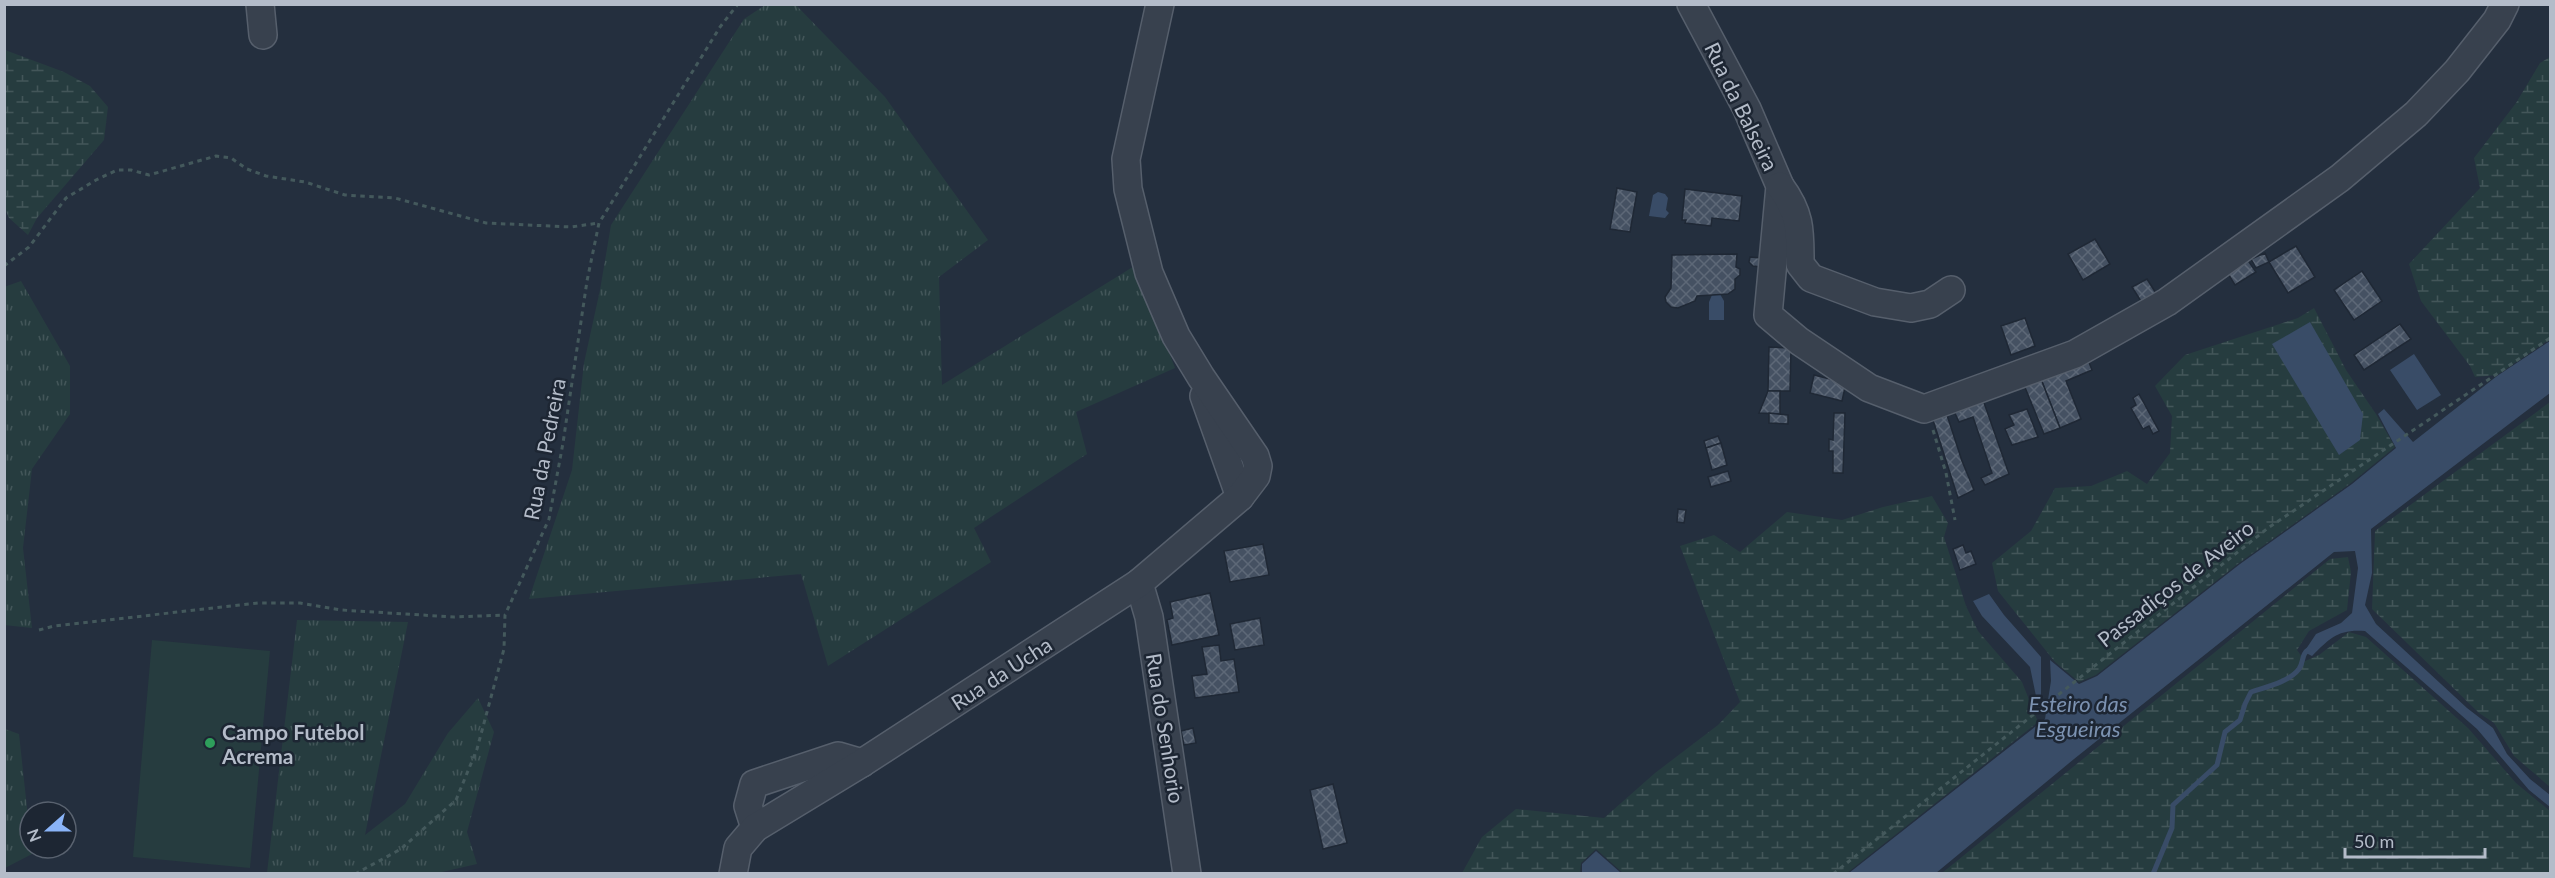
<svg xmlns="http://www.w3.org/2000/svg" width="2555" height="878" font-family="Lato,sans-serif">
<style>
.grass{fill:url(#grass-tufts)}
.wetland{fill:url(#wetland-marsh)}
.pitch{fill:#263c3f}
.water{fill:#394c67}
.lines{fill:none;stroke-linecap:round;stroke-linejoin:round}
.stream{stroke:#394c67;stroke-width:5}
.building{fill:url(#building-cross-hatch);stroke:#1f2835;stroke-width:1.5}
.minor-casing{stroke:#565f6c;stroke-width:30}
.path{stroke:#44595c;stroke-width:3;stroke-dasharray:4.5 4.5;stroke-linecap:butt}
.minor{stroke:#38414e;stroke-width:27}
.leisure-dot{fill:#2e9e5b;stroke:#1d2633;stroke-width:2}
.labels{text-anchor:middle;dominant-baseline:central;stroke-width:5;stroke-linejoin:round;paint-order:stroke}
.street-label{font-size:21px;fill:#b4bcc9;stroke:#1d2633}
.poi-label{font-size:21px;font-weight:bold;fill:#b4bcc9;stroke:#1d2633;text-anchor:start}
.water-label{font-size:22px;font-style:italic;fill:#7c92b1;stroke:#1d2633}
</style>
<defs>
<pattern id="grass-tufts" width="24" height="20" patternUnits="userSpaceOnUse" patternTransform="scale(1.5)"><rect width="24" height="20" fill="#263c3f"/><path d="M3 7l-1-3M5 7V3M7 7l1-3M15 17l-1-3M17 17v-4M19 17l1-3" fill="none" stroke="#435659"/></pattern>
<pattern id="wetland-marsh" width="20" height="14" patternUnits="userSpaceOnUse" patternTransform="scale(1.5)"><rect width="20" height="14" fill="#263c3f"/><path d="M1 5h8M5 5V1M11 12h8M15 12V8" fill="none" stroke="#435659"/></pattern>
<pattern id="building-cross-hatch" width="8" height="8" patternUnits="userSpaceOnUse" patternTransform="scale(1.5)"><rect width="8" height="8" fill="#455162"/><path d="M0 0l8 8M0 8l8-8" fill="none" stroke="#5d6877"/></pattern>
</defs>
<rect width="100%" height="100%" fill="#242f3e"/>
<g class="grass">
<polygon points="765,5 796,5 885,97 988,240 939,277 942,385 1136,265 1175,368 1076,412 1087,454 974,528 991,562 828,666 801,574 529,599 572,470 584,363 600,290 611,225 744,19"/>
<polygon points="21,281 70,366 70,414 32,469 23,548 32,628 4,625 4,287"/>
<polygon points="297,620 408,622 365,835 405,804 448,733 478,698 494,732 467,832 477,864 433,874 267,873"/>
<polygon points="5,729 19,734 32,854 5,868"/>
</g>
<g class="wetland">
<polygon points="5,50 64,72 90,86 108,107 104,140 37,218 28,235 9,218 5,209"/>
<polygon points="2550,57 2550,339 2497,375 2475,377 2470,366 2421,301 2409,264 2480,188 2474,158 2516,103 2540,63"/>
<polygon points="2314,308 2346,370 2376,414 2395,447 2351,483 2239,563 2096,675 2079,682 2055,662 1998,591 1992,563 2031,531 2055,488 2091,486 2127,471 2147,484 2170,453 2172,416 2155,386 2185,355 2298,318"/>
<polygon points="2550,402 2550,787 2514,756 2494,723 2479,713 2372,609 2375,531"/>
<polygon points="1932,496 1948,523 1944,537 1966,606 1978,631 2022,682 2038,722 1847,873 1623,873 1596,849 1581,863 1580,873 1462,873 1482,837 1516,809 1604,818 1655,773 1718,725 1740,702 1680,546 1714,535 1740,552 1787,512 1842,520 1883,507"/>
<polygon points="2348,557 2351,572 2347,610 2309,631 2297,650 2305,661 2319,655 2349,632 2366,637 2468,728 2516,783 2550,811 2550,873 1942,873 2330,559"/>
</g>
<polygon class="pitch" points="152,640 270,651 250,868 133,857"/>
<g class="water">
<polygon points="1658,192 1665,194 1668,198 1666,210 1669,213 1665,218 1649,216 1653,195"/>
<polygon points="1720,294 1724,301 1724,320 1709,320 1709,302 1712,295"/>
<polygon points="2310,322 2363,414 2360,440 2339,455 2272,344"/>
<path d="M2550,341V393L2371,529L2372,573L2365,605L2376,624L2467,708L2493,728L2507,754L2530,779L2550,795V807L2529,790L2477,729L2365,631C2338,629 2330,638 2312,656L2304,652L2316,634L2341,623L2352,613L2358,568L2355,551L2334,552L2074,759L1936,873H1849L2045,719L2051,681L2050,660L2079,684L2097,676L2240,564L2352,484L2396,448L2378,414L2384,409L2413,442L2497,376Z"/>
<polygon points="2414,354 2441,395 2417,410 2390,370"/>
<polygon points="1989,594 2004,615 2041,657 2041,702 2037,701 2030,667 1982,616 1973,601"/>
<polygon points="1596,851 1621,873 1582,873 1582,864"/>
</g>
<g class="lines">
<path class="stream" d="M2153,874L2172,828L2173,805L2217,765L2225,732L2240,720L2245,704L2251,692C2266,687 2289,682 2299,669C2304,662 2301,654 2309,649"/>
</g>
<g class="building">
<polygon points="1617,188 1637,192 1630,232 1610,229"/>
<polygon points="1685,189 1742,196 1739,221 1712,218 1711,226 1685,223 1686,220 1682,220"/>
<polygon points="2095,239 2110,264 2083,280 2068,254"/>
<polygon points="2296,246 2315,277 2288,293 2269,262"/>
<polygon points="2265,253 2269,262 2256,268 2251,259"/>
<polygon points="1737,254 1736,267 1740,269 1740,275 1735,279 1735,289 1728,294 1697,296 1695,301 1678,308 1671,307 1666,302 1665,297 1671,288 1672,255"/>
<polygon points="1750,257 1762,258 1761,267 1753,266 1749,262"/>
<polygon points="2247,259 2256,272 2235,285 2227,272"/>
<polygon points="2362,271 2382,301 2354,320 2334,290"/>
<polygon points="2147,279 2159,298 2144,306 2132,287"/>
<polygon points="2025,318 2035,346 2011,355 2001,326"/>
<polygon points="2400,324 2411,339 2364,370 2354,355"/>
<polygon points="1769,347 1791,348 1790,391 1768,391"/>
<polygon points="2086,355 2092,370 2066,381 2081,419 2060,428 2039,374"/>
<polygon points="1814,375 1846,383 1842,401 1810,393"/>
<polygon points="2041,379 2060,428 2044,434 2024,385"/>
<polygon points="1768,391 1780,391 1780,414 1759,413"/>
<polygon points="2139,394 2159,431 2153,434 2149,426 2143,429 2131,408 2136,405 2133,398"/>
<polygon points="1982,397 2009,474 1985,485 1981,478 1992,473 1973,417 1959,422 1953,409"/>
<polygon points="2027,409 2038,437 2012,445 2005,429 2014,425 2009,415"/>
<polygon points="1946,412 1962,461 1974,490 1958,498 1932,417"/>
<polygon points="1769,413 1788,415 1788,424 1769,423"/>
<polygon points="1834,413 1845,413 1843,473 1833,473 1833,451 1829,451 1829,439 1833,440"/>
<polygon points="1718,436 1721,443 1706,448 1704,441"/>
<polygon points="1721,443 1727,465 1712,470 1706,448"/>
<polygon points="1728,471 1731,481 1711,487 1708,477"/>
<polygon points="1678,509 1686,510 1684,523 1677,522"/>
<polygon points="1263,544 1269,575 1230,582 1224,551"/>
<polygon points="1963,545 1966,553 1971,551 1976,564 1960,570 1953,549"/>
<polygon points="1210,593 1219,635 1172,645 1167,620 1173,618 1170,602"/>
<polygon points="1260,618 1264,645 1235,650 1230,624"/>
<polygon points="1219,645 1221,661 1234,659 1239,692 1195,698 1192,676 1207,674 1202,647"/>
<polygon points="1193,728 1196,743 1184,745 1181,731"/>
<polygon points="1333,784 1347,843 1323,849 1310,790"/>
</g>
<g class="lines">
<g class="minor-casing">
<g id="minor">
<polyline points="260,4 263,35"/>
<polyline points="1691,4 1747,109 1780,186 1768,315 1799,341 1869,388 1924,409 2075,354 2167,302 2340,178 2416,114 2457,71 2497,20 2505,4"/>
<path d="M1780,186C1801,214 1800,231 1800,264L1811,278L1875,302L1911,308L1930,304L1951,290"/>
<polyline points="1204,396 1240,497"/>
<polyline points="1139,583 1149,617 1187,874"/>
<polyline points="755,828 748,806 754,784 838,756 862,763"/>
<polyline points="733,874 738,848 755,828 862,763 1139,583 1240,497 1256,476 1258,466 1255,456 1201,377 1176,336 1149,273 1128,189 1126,159 1160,4"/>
</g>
</g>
<g class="path">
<polyline points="4,266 29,247 66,198 96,180 117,170 131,170 149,175 216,156 231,158 247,169 266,176 305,182 345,195 395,198 486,223 571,227 599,223"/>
<polyline points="1933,430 1946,473 1955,520"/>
<polyline points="39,630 54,626 258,603 300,603 341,610 454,617 505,615"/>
<polyline points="355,874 401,849 456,800 477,749 504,649 505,615 549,519 563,443 587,281 599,223 720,27 738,4"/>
<polyline points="1833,874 2268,528 2550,338"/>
</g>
<use href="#minor" class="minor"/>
</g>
<circle class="leisure-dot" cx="210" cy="743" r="6"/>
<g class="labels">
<g class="street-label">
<text transform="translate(1742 106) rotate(64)">Rua da Balseira</text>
<text transform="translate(544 449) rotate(-79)">Rua da Pedreira</text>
<text transform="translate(2175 583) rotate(-38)">Passadiços de Aveiro</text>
<text transform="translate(1001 673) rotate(-33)">Rua da Ucha</text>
<text transform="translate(1166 728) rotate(81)">Rua do Senhorio</text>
</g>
<g class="poi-label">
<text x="222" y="731">Campo Futebol<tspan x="222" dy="24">Acrema</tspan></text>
</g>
<g class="water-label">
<text x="2078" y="703">Esteiro das<tspan x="2078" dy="25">Esgueiras</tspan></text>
</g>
</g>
<rect width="2555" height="878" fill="none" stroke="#b4bcc9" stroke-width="12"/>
<g transform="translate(48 830) rotate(249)"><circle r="28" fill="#1d2633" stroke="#59626f" stroke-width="1.5"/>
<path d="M0-4.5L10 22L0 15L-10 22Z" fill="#8ab4f8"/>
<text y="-9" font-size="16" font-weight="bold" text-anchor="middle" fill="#b4bcc9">N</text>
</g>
<path d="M2345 848v9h140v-9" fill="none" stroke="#b4bcc9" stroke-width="3"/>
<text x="2354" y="848" font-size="18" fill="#b4bcc9" stroke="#1d2633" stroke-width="4.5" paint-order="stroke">50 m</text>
</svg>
